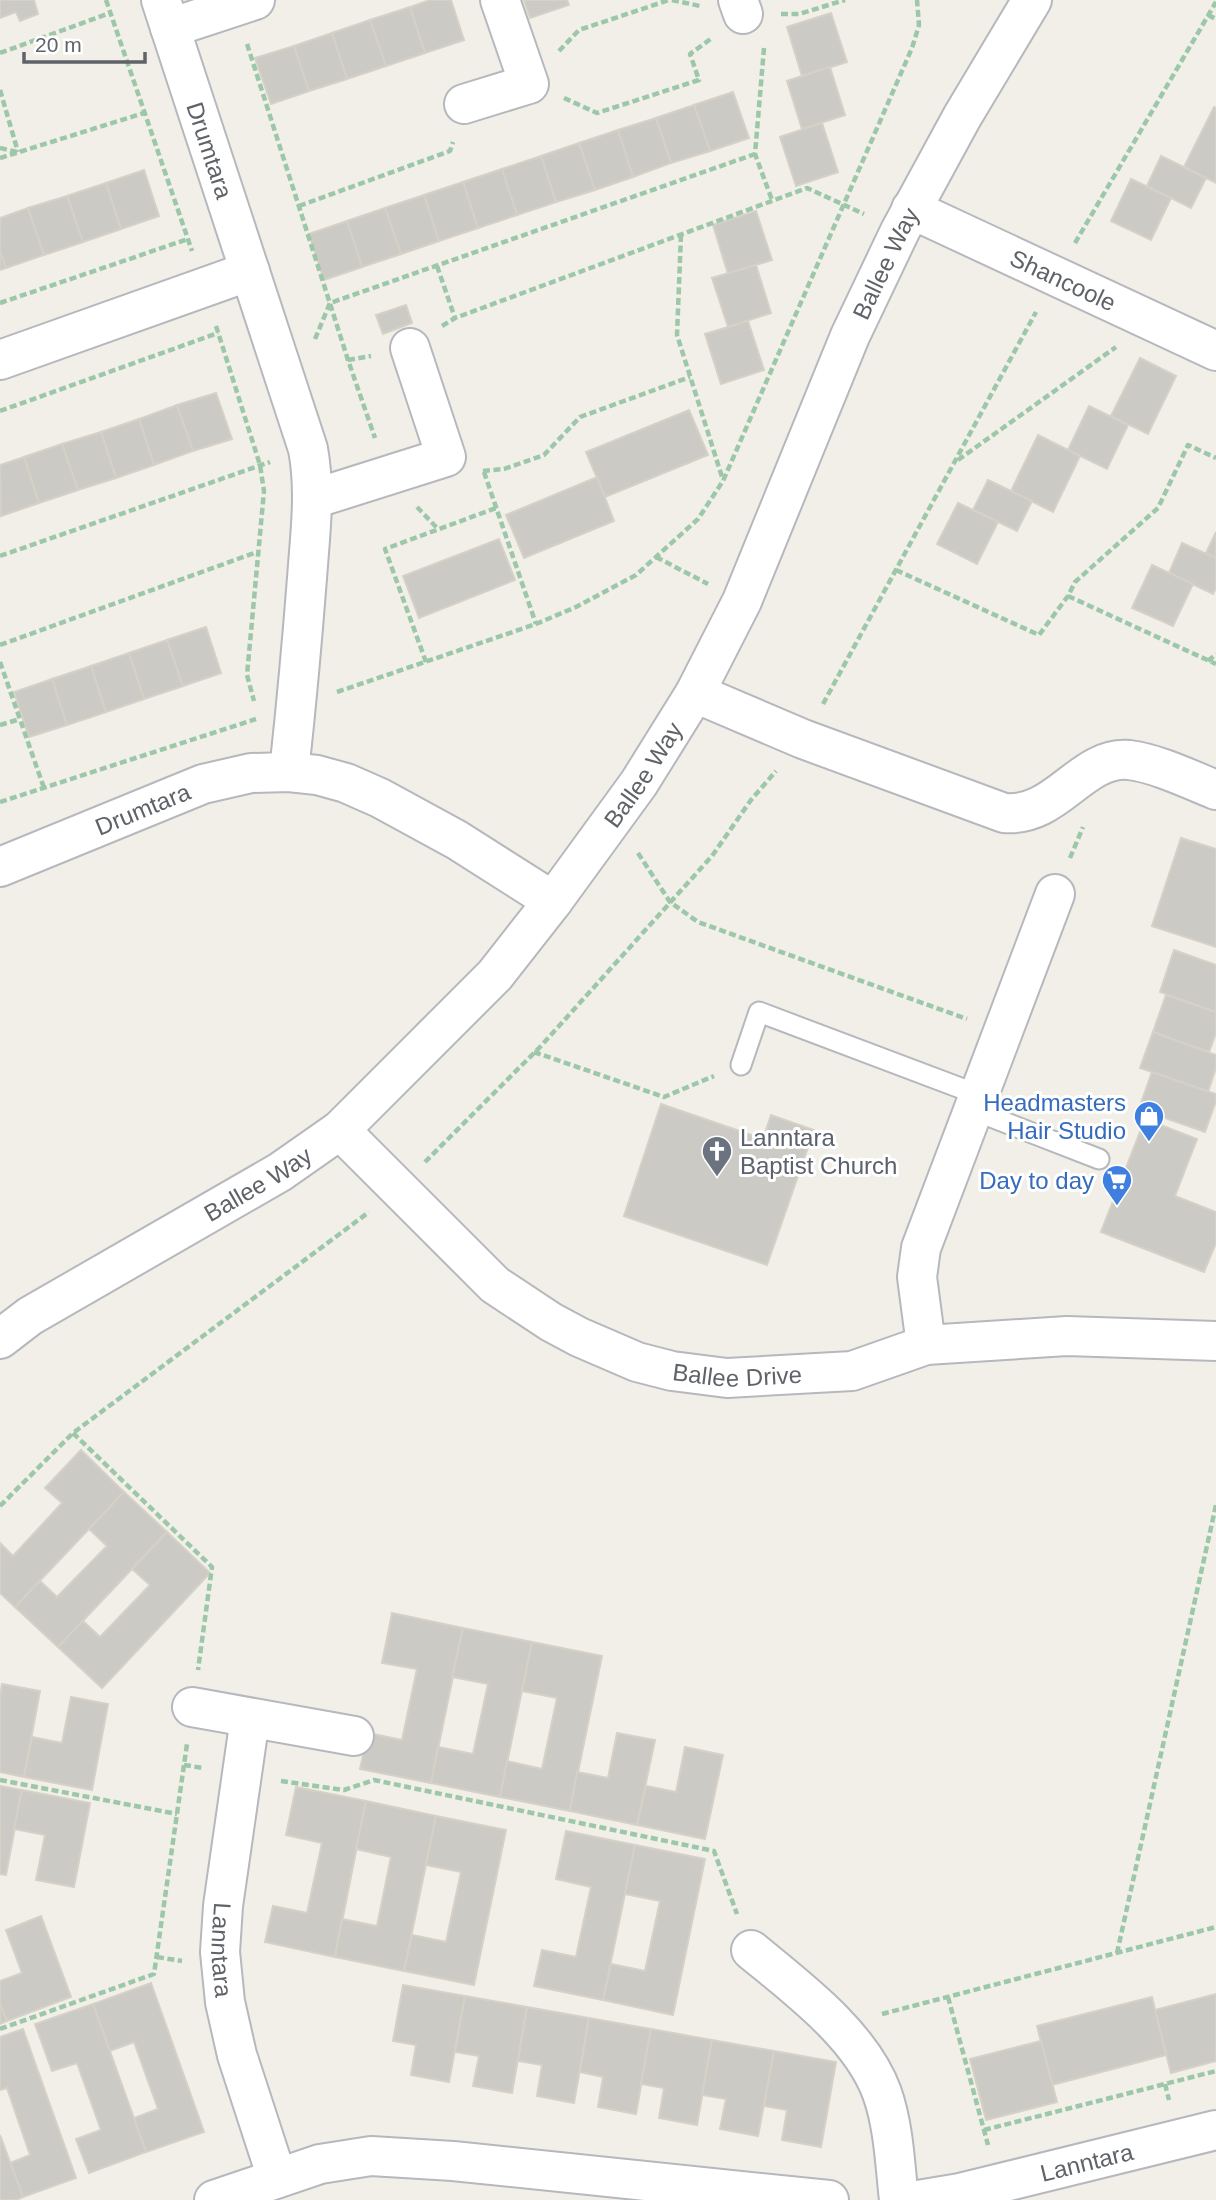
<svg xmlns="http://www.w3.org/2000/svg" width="1216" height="2200" font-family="Helvetica,sans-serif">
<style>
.building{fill:#cccac5;stroke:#d6d1c6;stroke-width:2}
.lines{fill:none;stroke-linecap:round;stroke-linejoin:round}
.service-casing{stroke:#b5b8bc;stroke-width:23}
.minor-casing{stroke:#b5b8bc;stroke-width:42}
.path{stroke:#9cc7a9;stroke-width:4.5;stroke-dasharray:7 3.5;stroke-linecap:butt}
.service{stroke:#fff;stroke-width:19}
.minor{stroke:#fff;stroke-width:38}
.labels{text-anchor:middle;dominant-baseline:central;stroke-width:6;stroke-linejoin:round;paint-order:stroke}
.street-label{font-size:24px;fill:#5f6368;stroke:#fff}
.shop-label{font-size:24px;fill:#366cbe;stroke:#fff;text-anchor:end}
.worship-label{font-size:24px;fill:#5b616d;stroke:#fff;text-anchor:start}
</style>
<rect width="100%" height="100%" fill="#f1efe8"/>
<g class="building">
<polygon points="0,0 34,0 38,14 20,21 16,12 0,18"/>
<polygon points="430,0 451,0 464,40 425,53 410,7"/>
<polygon points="524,0 567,0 569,5 530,18"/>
<polygon points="410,7 425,53 386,66 370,20"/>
<polygon points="831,13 847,62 802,76 787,27"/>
<polygon points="370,20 386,66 347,79 332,33"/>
<polygon points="332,33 347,79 309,91 294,46"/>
<polygon points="294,46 309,91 271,104 255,58"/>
<polygon points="830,67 845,115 802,129 787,81"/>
<polygon points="733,92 749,138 710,151 694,105"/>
<polygon points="694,105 710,151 671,163 656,118"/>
<polygon points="1214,107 1216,108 1216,183 1184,167"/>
<polygon points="656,118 671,163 633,177 618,130"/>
<polygon points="822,123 838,172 796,186 780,137"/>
<polygon points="618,130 633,177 595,190 579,143"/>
<polygon points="579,143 595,190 556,202 541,156"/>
<polygon points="541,156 556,202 517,215 502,169"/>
<polygon points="1161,156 1206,178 1191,208 1147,186"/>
<polygon points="502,169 517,215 478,228 463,182"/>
<polygon points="144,170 159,216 121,229 106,183"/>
<polygon points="1131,179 1171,198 1151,240 1111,221"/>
<polygon points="463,182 478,228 439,241 424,195"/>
<polygon points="106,183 121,229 83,242 67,196"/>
<polygon points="424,195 439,241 401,254 385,208"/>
<polygon points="67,196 83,242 44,255 28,208"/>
<polygon points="28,208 44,255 6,268 0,251 0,218"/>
<polygon points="385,208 401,254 362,267 347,221"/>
<polygon points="756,211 772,260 728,274 713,225"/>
<polygon points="347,221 362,267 324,280 309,234"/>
<polygon points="0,251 6,268 0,270"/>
<polygon points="756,265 771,313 728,327 712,278"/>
<polygon points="406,305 412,323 383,334 376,315"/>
<polygon points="748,321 764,370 721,384 705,334"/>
<polygon points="1140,358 1176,376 1148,434 1111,416"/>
<polygon points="216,393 232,439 193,451 177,405"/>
<polygon points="177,405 193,451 154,465 139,419"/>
<polygon points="1089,406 1128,425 1107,469 1068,450"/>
<polygon points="689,410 708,455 605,497 586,452"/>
<polygon points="139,419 154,465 116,478 101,432"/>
<polygon points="101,432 116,478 78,490 62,444"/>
<polygon points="1038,435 1080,456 1053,512 1011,491"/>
<polygon points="62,444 78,490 39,503 24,457"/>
<polygon points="24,457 39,503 1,516 0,465"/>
<polygon points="597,477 614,521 524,558 506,515"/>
<polygon points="988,480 1032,501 1017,531 973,510"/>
<polygon points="958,503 998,522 977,564 937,544"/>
<polygon points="1216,532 1216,558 1206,553"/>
<polygon points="499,539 515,580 419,618 403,576"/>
<polygon points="1182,543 1216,558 1216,588 1213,594 1169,573"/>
<polygon points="1152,565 1193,584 1173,626 1132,608"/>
<polygon points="206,627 221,673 183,686 167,640"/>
<polygon points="167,640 183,686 144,699 129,653"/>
<polygon points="129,653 144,699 106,712 91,666"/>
<polygon points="91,666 106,712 67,725 52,679"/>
<polygon points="52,679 67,725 29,737 14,692"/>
<polygon points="1181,838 1216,849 1216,947 1152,926"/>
<polygon points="1174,950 1216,965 1216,1012 1160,992"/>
<polygon points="1166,995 1216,1012 1216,1033 1209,1052 1153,1032"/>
<polygon points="1153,1032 1216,1055 1216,1068 1208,1092 1140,1068"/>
<polygon points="1152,1072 1216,1094 1216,1101 1205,1132 1139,1109"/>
<polygon points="661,1104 763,1139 771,1115 814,1130 767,1265 624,1216"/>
<polygon points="1145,1119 1197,1139 1175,1196 1216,1212 1216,1243 1204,1272 1101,1232"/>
<polygon points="81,1450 124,1492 15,1607 0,1593 0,1543 13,1556 62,1503 45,1488"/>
<polygon points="124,1492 167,1532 58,1647 15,1607 40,1581 57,1597 107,1546 89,1529"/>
<polygon points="167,1532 210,1573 102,1688 58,1647 83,1621 100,1637 150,1585 132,1569"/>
<polygon points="392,1613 463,1628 431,1783 360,1769 368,1733 402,1740 417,1669 382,1663"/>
<polygon points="463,1628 532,1642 500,1797 431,1783 438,1747 473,1754 488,1684 452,1677"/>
<polygon points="532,1642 602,1656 570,1811 500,1797 507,1761 542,1769 557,1698 522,1691"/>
<polygon points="2,1684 40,1691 24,1777 0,1772 0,1697"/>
<polygon points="71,1697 108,1704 92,1790 24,1777 32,1737 62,1743"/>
<polygon points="617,1733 655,1740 637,1825 570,1811 577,1772 608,1778"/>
<polygon points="685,1747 723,1755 705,1839 637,1825 646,1786 676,1792"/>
<polygon points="0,1786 22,1790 6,1875 0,1874"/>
<polygon points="296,1787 366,1801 335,1957 265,1942 273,1906 307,1913 322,1843 286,1835"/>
<polygon points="22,1790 90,1803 74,1887 36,1880 45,1835 14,1829"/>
<polygon points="366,1801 436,1816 404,1971 335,1957 342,1919 377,1926 391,1857 356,1849"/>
<polygon points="436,1816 506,1830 474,1985 404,1971 412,1935 446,1942 461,1872 426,1865"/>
<polygon points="566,1831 635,1845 603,2000 534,1986 542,1950 576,1957 591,1887 556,1879"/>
<polygon points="635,1845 705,1859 673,2015 603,2000 611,1964 645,1971 660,1901 625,1894"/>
<polygon points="41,1916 71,1997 7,2021 0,2004 0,1981 22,1973 6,1930"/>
<polygon points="151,1983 204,2132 146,2152 134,2118 158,2109 134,2042 110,2051 93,2004"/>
<polygon points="403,1985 465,1996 449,2082 411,2075 416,2045 393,2041"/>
<polygon points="1216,1994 1216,2061 1171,2073 1155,2010"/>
<polygon points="465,1996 527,2007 512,2093 473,2086 479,2056 455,2052"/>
<polygon points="1152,1997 1166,2055 1052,2085 1037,2026"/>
<polygon points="0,2004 7,2021 0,2024"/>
<polygon points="93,2004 146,2152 89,2173 76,2139 101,2130 77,2063 52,2071 35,2024"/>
<polygon points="527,2007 589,2018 574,2103 537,2096 542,2065 518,2061"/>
<polygon points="589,2018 651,2029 636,2114 598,2107 603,2077 580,2072"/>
<polygon points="23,2029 76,2178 23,2197 10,2163 30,2155 7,2088 0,2090 0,2037"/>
<polygon points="651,2029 712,2040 697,2125 659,2118 664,2088 641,2084"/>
<polygon points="712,2040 774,2051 758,2136 720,2129 726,2099 702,2095"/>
<polygon points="1041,2041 1057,2102 986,2120 970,2059"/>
<polygon points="774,2051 836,2062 821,2147 782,2140 787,2110 764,2106"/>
<polygon points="0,2135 23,2197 16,2200 0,2200"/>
</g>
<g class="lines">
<g class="service-casing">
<g id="service">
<polyline points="741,1065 759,1012 979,1095"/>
<polyline points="973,1110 1099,1159"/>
</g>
</g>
<g class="minor-casing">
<g id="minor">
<path id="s1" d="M161,0L308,449C316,492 310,535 307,578C302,643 296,708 289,772"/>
<polyline points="738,0 743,14"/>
<polyline points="170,28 255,0"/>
<polyline points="464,104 529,84 500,0"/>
<path id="s2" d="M911,209L1216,351"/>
<polyline points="0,360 250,271"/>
<polyline points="313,499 446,457 410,348"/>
<path d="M695,693L803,739L1004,813C1057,818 1081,756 1129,760C1156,763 1191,780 1216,790"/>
<path id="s3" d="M0,867L203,784L251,773L289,772L317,775L346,783L380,798L457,840L553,901"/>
<path id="s4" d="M340,1130L495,1285L551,1322L579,1337L637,1362L672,1371L727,1378L852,1371L926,1345L1067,1336L1216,1341"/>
<path id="s5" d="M0,1339L30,1316L280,1172L340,1130L495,975L553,901L639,783L695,693L742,601L850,336L900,231L962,117L1032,0"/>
<polyline points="926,1345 917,1277 921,1248 1055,894"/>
<polyline points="192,1707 354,1736"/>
<path id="s6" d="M250,1718L223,1906L220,1952L225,2002L237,2055L277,2178"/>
<path d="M751,1950C797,1988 861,2035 882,2093C894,2127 895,2165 899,2200"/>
<polyline points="214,2200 320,2164 371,2156 453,2161 829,2200"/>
<path id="s7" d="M918,2200L960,2193L1216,2130"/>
</g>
</g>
<g class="path">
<polyline points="106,0 192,251"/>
<polyline points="672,0 700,6"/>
<polyline points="781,14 799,14 845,0"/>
<polyline points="1208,15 1216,19"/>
<polyline points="247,44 348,360 375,438"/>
<polyline points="764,48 755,154 772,200"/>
<polyline points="559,51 579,30 669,0"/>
<polyline points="0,53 110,13"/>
<polyline points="0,90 18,152"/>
<polyline points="564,98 597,113 699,80 690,54 712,38"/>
<polyline points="0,148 17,152"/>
<polyline points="0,158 144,113"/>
<polyline points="299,206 450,151 453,142"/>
<polyline points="681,235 677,335 723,480"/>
<polyline points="1075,243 1216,2"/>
<polyline points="437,266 455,318"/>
<polyline points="0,303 188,239"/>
<polyline points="216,326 260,465 264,491 247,675 254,701"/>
<polyline points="442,326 455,318 807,188 864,214"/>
<polyline points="315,339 330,303 755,154"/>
<polyline points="348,360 371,356"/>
<polyline points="0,411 218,333"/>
<polyline points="958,460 1116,347"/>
<polyline points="483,471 504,469 544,455 580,417 690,377"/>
<polyline points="484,472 536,624"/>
<polyline points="417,507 438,529"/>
<polyline points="0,556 270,462"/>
<polyline points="656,557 708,584"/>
<polyline points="896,570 1039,635 1068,596 1075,582 1158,508 1188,445 1216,458"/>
<polyline points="1068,596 1216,664"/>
<polyline points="0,645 257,552"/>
<polyline points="1208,661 1216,654"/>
<polyline points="0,662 44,788"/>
<polyline points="426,662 385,549 496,508"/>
<polyline points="337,692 536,624 576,607 636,575 698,519 723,481 912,48 919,25 917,0"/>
<polyline points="823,704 1036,312"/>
<polyline points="0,725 20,719"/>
<polyline points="0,802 256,719"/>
<polyline points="638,853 670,902 698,922 967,1019"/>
<polyline points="1070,858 1083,827"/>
<polyline points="534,1052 664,1097 714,1076"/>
<polyline points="425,1162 541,1046 712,856 751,800 776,771"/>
<polyline points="73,1433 212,1567 198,1670"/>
<polyline points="0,1506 73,1433 369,1212"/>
<polyline points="184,1765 203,1768"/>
<polyline points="0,1780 177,1814"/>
<polyline points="281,1781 344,1790 374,1780 714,1851 737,1914"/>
<polyline points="1117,1953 1216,1505"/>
<polyline points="157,1957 182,1961"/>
<polyline points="948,1997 988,2145"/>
<polyline points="882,2014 1216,1927"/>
<polyline points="0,2029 154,1974 187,1744"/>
<polyline points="1165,2084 1169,2100"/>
<polyline points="984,2130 1216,2071"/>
</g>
<use href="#service" class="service"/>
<use href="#minor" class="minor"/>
</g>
<defs>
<g id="shop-pin" transform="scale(1.575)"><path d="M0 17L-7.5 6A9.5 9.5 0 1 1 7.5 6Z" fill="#3f7fe0" stroke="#fff"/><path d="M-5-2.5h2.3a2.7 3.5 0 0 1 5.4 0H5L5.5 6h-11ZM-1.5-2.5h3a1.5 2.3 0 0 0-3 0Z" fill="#fff"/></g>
<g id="church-pin" transform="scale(1.575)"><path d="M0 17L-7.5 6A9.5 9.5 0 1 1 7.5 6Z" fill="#6b7280" stroke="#fff"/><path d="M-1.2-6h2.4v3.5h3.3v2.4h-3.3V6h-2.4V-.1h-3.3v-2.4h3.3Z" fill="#fff"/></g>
<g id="supermarket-pin" transform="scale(1.575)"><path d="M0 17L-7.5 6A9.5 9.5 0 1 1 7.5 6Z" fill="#3f7fe0" stroke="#fff"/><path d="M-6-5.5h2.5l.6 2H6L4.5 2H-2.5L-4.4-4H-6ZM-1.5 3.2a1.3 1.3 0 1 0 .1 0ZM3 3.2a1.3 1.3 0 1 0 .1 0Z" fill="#fff"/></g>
</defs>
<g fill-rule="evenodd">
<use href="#shop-pin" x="1149" y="1116"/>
<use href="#church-pin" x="717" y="1151"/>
<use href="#supermarket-pin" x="1117" y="1180"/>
</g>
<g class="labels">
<g class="street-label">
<text stroke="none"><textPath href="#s1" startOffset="158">Drumtara</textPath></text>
<text stroke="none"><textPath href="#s5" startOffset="1435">Ballee Way</textPath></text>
<text stroke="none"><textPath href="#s2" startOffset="168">Shancoole</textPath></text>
<text stroke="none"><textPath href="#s5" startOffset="868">Ballee Way</textPath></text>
<text stroke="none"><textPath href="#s3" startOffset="154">Drumtara</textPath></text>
<text stroke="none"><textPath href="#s5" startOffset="301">Ballee Way</textPath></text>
<text stroke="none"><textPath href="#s4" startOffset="483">Ballee Drive</textPath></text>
<text stroke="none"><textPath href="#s6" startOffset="234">Lanntara</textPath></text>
<text stroke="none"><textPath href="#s7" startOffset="173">Lanntara</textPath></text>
</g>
<g class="shop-label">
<text x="1126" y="1102">Headmasters<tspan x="1126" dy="28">Hair Studio</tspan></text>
<text x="1094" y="1180">Day to day</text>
</g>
<g class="worship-label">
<text x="740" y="1137">Lanntara<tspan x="740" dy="28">Baptist Church</tspan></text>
</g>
</g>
<path d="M24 52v10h121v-10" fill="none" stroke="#5f6368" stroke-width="3.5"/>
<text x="35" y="52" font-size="21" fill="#5f6368" stroke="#ffffff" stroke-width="5" paint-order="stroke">20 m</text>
</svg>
